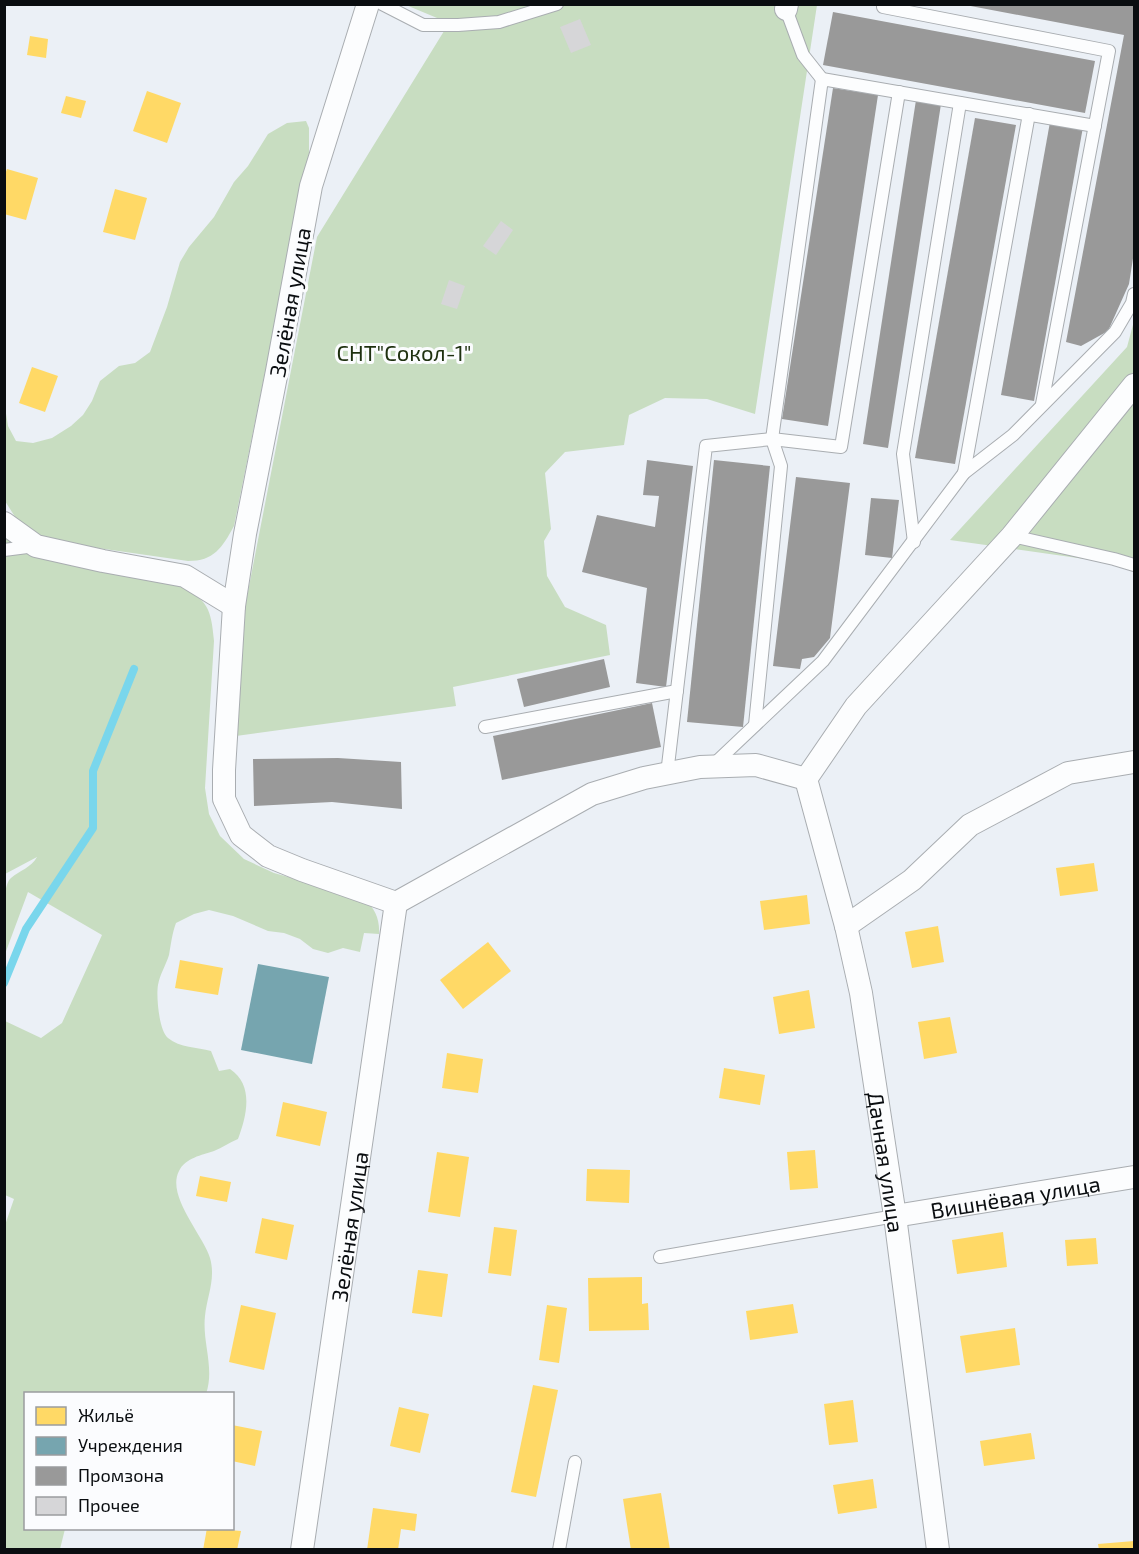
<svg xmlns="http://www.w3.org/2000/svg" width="1139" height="1554" font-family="'Exo 2',sans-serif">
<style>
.green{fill:#c8ddc1}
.homes{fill:#ffd966}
.public{fill:#76a5af}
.industry{fill:#999}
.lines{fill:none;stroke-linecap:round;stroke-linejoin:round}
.stream{stroke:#79d6ec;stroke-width:8}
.building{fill:#d6d6d8}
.lane-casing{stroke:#a9adb1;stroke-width:14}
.street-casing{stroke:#a9adb1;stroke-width:24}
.lane{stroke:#fcfdfe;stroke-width:12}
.street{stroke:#fcfdfe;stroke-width:22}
.labels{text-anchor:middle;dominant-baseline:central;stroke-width:6;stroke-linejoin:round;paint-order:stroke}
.street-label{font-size:22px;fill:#0a0d10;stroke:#fbfcfe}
.park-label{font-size:22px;fill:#1e300f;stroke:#fbfcfe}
</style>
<rect width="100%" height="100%" fill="#ebf0f6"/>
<g class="green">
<polygon points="406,5 817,5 755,414 707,399 665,398 629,415 624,445 565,452 545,473 551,529 544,541 547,576 565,607 606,625 610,655 453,687 456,706 236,736 243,617 317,237 449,23"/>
<path d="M306,121L309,128V154L234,526C222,548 214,561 188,561L42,540L17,520L5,501L4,401L8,426L16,441L33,443L52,438L71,426L83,415L92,401L100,381L119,366L135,363L150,352L167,307L180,262L189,247L214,217L234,182L248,166L268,134L287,123Z"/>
<polygon points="1134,321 1134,571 1113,563 950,540 1127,347"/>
<path d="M5,533L178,585C208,600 211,608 214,641L205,788L209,814L220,836L244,859L274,873L364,898C375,909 380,919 379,934L364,933L360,952L343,948L328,953L313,949L300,939L284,933L268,931L233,916L209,910L194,914L176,923C172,934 171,944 169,955C166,965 160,974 158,985C156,996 159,1031 168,1038C180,1048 197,1047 211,1051L219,1071L230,1069C254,1085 247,1115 238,1139C230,1142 222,1148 214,1151C202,1155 185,1158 179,1171C166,1196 203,1235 210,1258C216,1279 207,1296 205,1316C202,1342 215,1368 206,1394H26V1528L65,1529L60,1549H5L4,1228L14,1199L5,1195V1021L41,1038L62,1023L102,935L28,892L5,954C5,938 0,887 11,878C20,870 31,868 37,857L5,874Z"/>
</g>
<g class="homes">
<polygon points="30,36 48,39 46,58 27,55"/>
<polygon points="147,91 181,103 167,143 133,131"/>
<polygon points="66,96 86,101 81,118 61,113"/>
<polygon points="7,169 38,178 26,220 4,214 4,177"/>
<polygon points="115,189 147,198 135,240 103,232"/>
<polygon points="32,367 58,376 45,412 19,403"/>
<polygon points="1094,863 1098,891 1060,896 1056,868"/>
<polygon points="807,895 810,924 764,930 760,901"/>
<polygon points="938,926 944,962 912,968 905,932"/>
<polygon points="488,942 511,971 463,1009 440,980"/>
<polygon points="180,960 223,968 218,995 175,988"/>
<polygon points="809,990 815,1028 779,1034 773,997"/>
<polygon points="950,1017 957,1053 924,1059 918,1022"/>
<polygon points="447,1053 483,1059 478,1093 442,1088"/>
<polygon points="724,1068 765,1075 760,1105 719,1098"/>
<polygon points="283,1102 327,1112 320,1146 276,1136"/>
<polygon points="815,1150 818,1188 790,1190 787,1152"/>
<polygon points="437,1152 469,1157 460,1217 428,1212"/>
<polygon points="587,1169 630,1170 629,1203 586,1201"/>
<polygon points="200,1176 231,1182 227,1202 196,1196"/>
<polygon points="262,1218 294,1225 287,1260 255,1253"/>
<polygon points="494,1227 517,1230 511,1276 488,1273"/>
<polygon points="1003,1232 1007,1267 957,1274 952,1240"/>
<polygon points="1096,1238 1098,1264 1067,1266 1065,1240"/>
<polygon points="418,1270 448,1274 442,1317 412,1313"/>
<polygon points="642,1277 642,1304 648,1303 649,1330 589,1331 588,1278"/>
<polygon points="793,1304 798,1333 750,1340 746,1311"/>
<polygon points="241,1305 276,1313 264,1370 229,1362"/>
<polygon points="547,1305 567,1308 559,1363 539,1360"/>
<polygon points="1015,1328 1020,1365 966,1373 960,1336"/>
<polygon points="533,1385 558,1390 536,1497 511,1492"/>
<polygon points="853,1400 858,1442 829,1445 824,1404"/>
<polygon points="399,1407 429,1414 420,1453 390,1446"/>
<polygon points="232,1425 262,1431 255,1466 232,1461"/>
<polygon points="1031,1433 1035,1459 984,1466 980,1441"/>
<polygon points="873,1479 877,1508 838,1514 833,1485"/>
<polygon points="661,1493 670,1550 631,1550 623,1499"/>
<polygon points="373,1508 417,1514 415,1531 401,1529 398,1550 367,1550"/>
<polygon points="207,1528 241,1531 237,1550 203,1550"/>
<polygon points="1134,1541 1134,1550 1099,1550 1098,1544"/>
</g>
<polygon class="public" points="258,964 329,977 312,1064 241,1050"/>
<g class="industry">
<polygon points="960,4 1134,4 1134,252 1129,284 1108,331 1081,346 1066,342 1124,35"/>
<polygon points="833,12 1095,61 1085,113 823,65"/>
<polygon points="833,88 878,95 828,426 782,419"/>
<polygon points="916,100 941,104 888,448 863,444"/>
<polygon points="975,118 1016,125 955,464 915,458"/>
<polygon points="1050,122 1083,127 1034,401 1001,395"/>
<polygon points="647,460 693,466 666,687 636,683 647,588 582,572 597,515 655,527 659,496 643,495"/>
<polygon points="714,460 770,466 743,727 687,722"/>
<polygon points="796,477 850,483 830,638 814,657 802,659 800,669 773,666"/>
<polygon points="871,498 899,500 892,558 865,555"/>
<polygon points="604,659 610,687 524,707 517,679"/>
<polygon points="652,703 661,747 502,780 493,736"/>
<polygon points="338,758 401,762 402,809 332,802 254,806 253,759"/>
</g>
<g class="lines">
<polyline class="stream" points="4,983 26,929 93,828 93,771 134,669"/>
</g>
<g class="building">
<polygon points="580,19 591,45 571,53 560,27"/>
<polygon points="501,221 513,230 496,255 483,246"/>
<polygon points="449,280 465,286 457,309 441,304"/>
</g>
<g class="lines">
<g class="lane-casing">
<g id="lane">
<polyline points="382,4 423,25 458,25 499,22 557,4"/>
<polyline points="883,7 1109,51 1042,404"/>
<polyline points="786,9 803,55 822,79"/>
<polyline points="964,473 1029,114"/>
<polyline points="1012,536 1114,559 1134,565"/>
<polyline points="914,542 903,454 960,103"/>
<polyline points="4,550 35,546"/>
<polyline points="755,725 781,466 772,439 822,79 1095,126"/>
<polyline points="485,727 677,691"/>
<polyline points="712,766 823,661 964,473 1013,435 1115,332 1132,303 1134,294"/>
<polyline points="667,774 706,446 772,439 841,447 899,92"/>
<polyline points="660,1257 895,1216"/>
<polyline points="559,1550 575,1462"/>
</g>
</g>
<g class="street-casing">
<g id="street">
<polyline points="368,4 311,186 277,371 245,534 234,606 224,770 224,799 241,835 268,856 302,870 396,903 592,794 644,778 700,767 756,765 806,779"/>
<polyline points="786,9 787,4"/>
<polyline points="4,523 36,546 103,561 185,576 234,606"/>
<path id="s1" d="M806,779L846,926L861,993L895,1216L938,1550"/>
<polyline points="806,779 856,706 1012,536 1134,385"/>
<polyline points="846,926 912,880 970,825 1068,773 1134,762"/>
<path id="s2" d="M895,1216L1134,1177"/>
<path id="s3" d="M302,1550L396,903"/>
</g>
</g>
<use href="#lane" class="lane"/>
<use href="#street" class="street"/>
</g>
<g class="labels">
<g class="street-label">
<text transform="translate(289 302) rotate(-80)">Зелёная улица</text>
<text stroke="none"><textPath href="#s1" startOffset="392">Дачная улица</textPath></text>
<text stroke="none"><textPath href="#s2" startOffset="122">Вишнёвая улица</textPath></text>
<text stroke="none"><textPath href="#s3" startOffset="327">Зелёная улица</textPath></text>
</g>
<g class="park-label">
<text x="404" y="352">СНТ"Сокол-1"</text>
</g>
</g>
<rect width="1139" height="1554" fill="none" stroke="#0a0d10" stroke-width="12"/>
<rect x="24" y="1392" width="210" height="138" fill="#fbfcfe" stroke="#9b9c9f" stroke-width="1.5"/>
<rect x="36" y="1407" width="30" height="18" fill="#ffd966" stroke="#9b9c9f" stroke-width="1.5"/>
<text x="78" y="1422" font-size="18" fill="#0a0d10">Жильё</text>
<rect x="36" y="1437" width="30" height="18" fill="#76a5af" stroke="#9b9c9f" stroke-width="1.5"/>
<text x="78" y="1452" font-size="18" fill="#0a0d10">Учреждения</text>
<rect x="36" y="1467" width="30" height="18" fill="#999999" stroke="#9b9c9f" stroke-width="1.5"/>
<text x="78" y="1482" font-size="18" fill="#0a0d10">Промзона</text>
<rect x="36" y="1497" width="30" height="18" fill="#d6d6d8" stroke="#9b9c9f" stroke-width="1.5"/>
<text x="78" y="1512" font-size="18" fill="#0a0d10">Прочее</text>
</svg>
